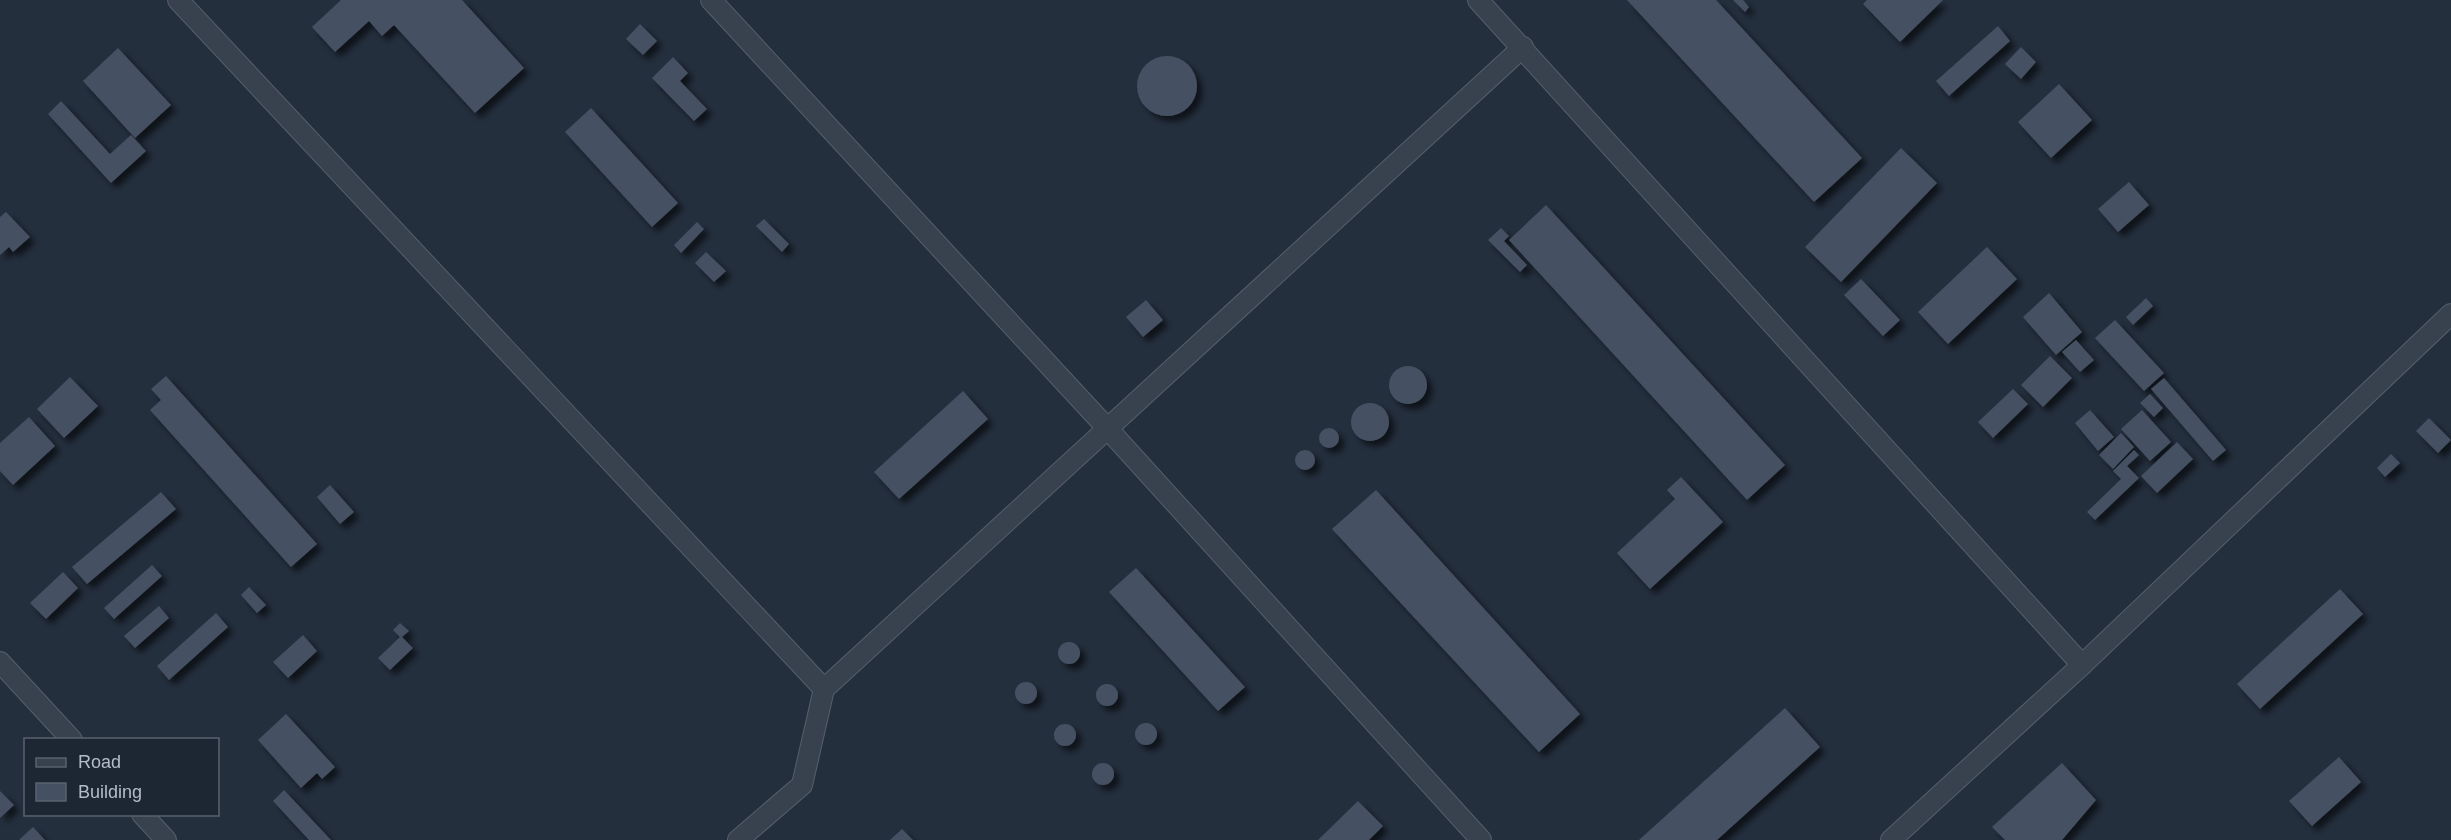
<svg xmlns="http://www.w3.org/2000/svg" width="2451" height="840" font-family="Helvetica,sans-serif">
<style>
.building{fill:#455162;filter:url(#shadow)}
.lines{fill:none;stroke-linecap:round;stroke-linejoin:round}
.minor-casing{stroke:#565f6c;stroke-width:22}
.minor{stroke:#38414e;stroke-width:20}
</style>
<defs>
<filter id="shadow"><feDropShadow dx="5.5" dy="5.5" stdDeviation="3" flood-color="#0009"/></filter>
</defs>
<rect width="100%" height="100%" fill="#242f3e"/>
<g class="building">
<polygon points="341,0 462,0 524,68 475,113 394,25 382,36 369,21 335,52 312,27"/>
<polygon points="1627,0 1716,0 1862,158 1814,202"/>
<polygon points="1733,0 1743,0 1749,7 1745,12"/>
<polygon points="1867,0 1943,0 1900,42 1863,4"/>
<polygon points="640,24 657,41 643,55 626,39"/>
<polygon points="1998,26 2010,41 1949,96 1936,81"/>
<polygon points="2021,47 2036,62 2021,79 2005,64"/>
<polygon points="118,48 171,105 135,138 83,81"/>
<circle cx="1167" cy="86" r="30"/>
<polygon points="673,57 688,73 680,81 707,109 694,121 652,78"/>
<polygon points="2059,84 2092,120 2051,158 2018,122"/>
<polygon points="61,101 110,154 131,135 146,151 111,183 48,114"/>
<polygon points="591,108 678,203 652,227 565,132"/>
<polygon points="1901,148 1937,183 1841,282 1805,247"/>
<polygon points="2129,182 2149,205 2118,232 2098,209"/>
<polygon points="1546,205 1785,465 1747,500 1509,240"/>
<polygon points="6,212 30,237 13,252 9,247 0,255 0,217"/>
<polygon points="764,219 789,244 782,252 756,226"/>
<polygon points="697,222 704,229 681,253 674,245"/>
<polygon points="1501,228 1509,236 1504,241 1527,265 1520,272 1488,240"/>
<polygon points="1987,247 2017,279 1948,344 1918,312"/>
<polygon points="706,252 726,271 714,282 695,263"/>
<polygon points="1861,279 1900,320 1883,336 1844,295"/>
<polygon points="2049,293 2082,332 2056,355 2023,317"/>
<polygon points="2146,298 2153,306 2133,325 2126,317"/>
<polygon points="1146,300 1163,320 1143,337 1126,317"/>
<polygon points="2115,320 2164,373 2144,391 2095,338"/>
<polygon points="2076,340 2094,360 2080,372 2062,352"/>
<polygon points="2050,356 2072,378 2043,407 2021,385"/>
<circle cx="1408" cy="385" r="19"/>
<polygon points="166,376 317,544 291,567 150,410 161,400 151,389"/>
<polygon points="70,377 98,406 64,438 37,409"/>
<polygon points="2164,378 2226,450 2213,461 2151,389"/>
<polygon points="2013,389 2028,404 1993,438 1978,422"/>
<polygon points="963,391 988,419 899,499 874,472"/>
<polygon points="2150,394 2163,408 2154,417 2140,403"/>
<circle cx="1370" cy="422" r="19"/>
<polygon points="2090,410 2114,437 2098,451 2075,423"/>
<polygon points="2142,410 2171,442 2150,461 2121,429"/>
<polygon points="29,417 55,446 13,485 0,471 0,443"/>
<polygon points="2429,418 2451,440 2438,453 2416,431"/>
<circle cx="1329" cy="438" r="10"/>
<polygon points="2121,433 2134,447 2113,469 2099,455"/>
<polygon points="2177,442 2193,459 2157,493 2141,476"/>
<polygon points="2134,450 2139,455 2127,466 2139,478 2095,520 2087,512 2121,479 2113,471"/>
<circle cx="1305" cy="460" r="10"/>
<polygon points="2391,454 2400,463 2385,477 2377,468"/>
<polygon points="1681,477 1723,522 1650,589 1617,553 1675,499 1667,490"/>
<polygon points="330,485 354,512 340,524 317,497"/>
<polygon points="1376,490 1580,714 1539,752 1332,529"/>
<polygon points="161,492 176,509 87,584 72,567"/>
<polygon points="152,565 162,576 114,619 104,608"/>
<polygon points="1136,568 1245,687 1218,711 1109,592"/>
<polygon points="63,572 78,588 46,619 30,603"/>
<polygon points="249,587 266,605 257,613 241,595"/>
<polygon points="2340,589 2363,614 2260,709 2237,684"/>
<polygon points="159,606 169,618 135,648 124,636"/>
<polygon points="216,613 228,627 169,680 157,666"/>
<polygon points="400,623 409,631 402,637 413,648 390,670 378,658 400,637 393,630"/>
<polygon points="303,635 317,651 288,678 273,662"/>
<circle cx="1069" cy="653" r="11"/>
<circle cx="1026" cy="693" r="11"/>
<circle cx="1107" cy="695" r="11"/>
<polygon points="1785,708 1820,747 1717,840 1639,840"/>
<polygon points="286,714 335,767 322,779 317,773 301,788 258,740"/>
<circle cx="1146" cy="734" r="11"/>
<circle cx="1065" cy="735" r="11"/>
<polygon points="2339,757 2361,782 2312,826 2289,801"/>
<circle cx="1103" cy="774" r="11"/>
<polygon points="2062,763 2096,800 2062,840 2005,840 1992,827"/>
<polygon points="284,790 331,840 309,840 273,801"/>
<polygon points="0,791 14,805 0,818"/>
<polygon points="1358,801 1383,826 1369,840 1318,840"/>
<polygon points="33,827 45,840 19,840"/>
<polygon points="902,829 913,840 890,840"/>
</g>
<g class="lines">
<g class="minor-casing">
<g id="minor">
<polyline points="178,0 824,689"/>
<polyline points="711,0 1107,428 1481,840"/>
<polyline points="1478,0 2082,665"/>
<polyline points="0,662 72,740"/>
<polyline points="142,814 166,840"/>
<polyline points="738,840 802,785 824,689 1523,47"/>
<polyline points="1891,840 2082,665 2451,314"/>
</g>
</g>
<use href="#minor" class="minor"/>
</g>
<rect x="24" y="738" width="195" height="78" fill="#1d2633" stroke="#59626f" stroke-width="1.5"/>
<rect x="36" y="758" width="30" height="9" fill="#38414e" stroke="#59626f" stroke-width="1.5"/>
<text x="78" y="768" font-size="18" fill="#b4bcc9">Road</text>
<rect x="36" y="783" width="30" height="18" fill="#455162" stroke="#59626f" stroke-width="1.5"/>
<text x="78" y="798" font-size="18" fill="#b4bcc9">Building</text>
</svg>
